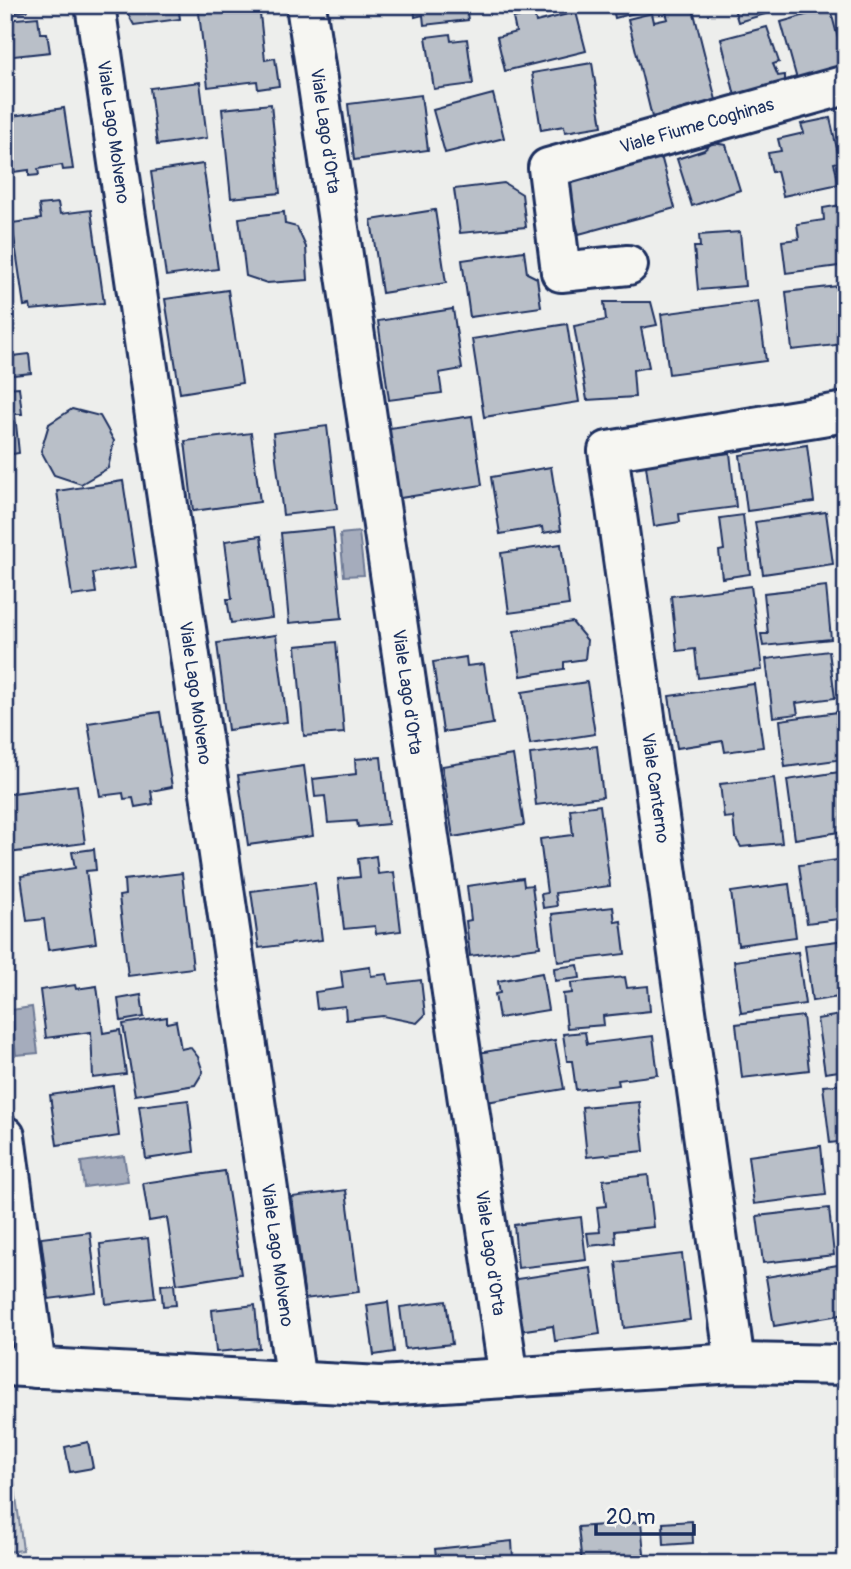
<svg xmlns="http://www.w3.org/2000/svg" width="851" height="1569" font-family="Pangolin,sans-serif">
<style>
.green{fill:#ced2d7;stroke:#74809a;stroke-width:2}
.water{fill:#a5acbc;stroke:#6e7a96;stroke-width:2}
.building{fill:#b9bfc8;stroke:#1b2f5e;stroke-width:2}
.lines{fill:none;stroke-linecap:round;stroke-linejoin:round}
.street-casing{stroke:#1b2f5e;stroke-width:44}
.street{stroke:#f6f6f2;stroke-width:38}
.labels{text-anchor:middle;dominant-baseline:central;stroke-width:6;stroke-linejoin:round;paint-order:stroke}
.street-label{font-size:18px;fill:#1b2f5e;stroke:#f6f6f2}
</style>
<rect width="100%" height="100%" fill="#edeeec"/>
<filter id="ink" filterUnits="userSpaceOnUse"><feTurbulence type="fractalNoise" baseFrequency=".0143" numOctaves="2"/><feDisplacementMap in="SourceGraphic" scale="14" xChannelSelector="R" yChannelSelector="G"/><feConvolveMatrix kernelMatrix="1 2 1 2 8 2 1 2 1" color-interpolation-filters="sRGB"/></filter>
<g filter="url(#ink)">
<polygon class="green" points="7,1428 23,1550 5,1552 5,1429"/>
<g class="water">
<polygon points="359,532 364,575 344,576 340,534"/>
<polygon points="32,1007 38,1053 16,1055 11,1010"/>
<polygon points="124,1156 128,1181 84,1187 81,1162"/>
</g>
<g class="building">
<polygon points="5,5 26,5 27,11 5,14"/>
<polygon points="123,5 178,5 180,19 134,25"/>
<polygon points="198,5 259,5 265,60 275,58 279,86 258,89 257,81 208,87"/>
<polygon points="414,5 466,5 468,20 424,25 423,15 415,17"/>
<polygon points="513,5 561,5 562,6 514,12"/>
<polygon points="612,5 662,5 662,6 615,18"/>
<polygon points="678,5 692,5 716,100 652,117 628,19 652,13 654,22 668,19 665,9"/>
<polygon points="733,5 796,5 738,22"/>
<polygon points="830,8 846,69 798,83 781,22"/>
<polygon points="576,12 586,51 505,71 497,37 516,32 513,18 534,13 536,22"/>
<polygon points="38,17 40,33 47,33 50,52 5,57 5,20"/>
<polygon points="767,27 779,62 773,64 778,76 785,75 785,81 765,86 766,92 736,100 721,39"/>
<polygon points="450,34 451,41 467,39 473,84 434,89 426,37"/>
<polygon points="592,63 602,126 565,132 564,126 541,130 532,73"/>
<polygon points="200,82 207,138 157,145 150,88"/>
<polygon points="493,94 504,138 445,153 433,110"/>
<polygon points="421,95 428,150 354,160 348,104"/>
<polygon points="271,104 280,193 231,198 222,109"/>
<polygon points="64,108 73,169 63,170 62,165 38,169 39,175 29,176 29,170 14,172 11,153 6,154 6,117"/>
<polygon points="830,118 840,162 834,163 839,184 783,196 777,171 772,172 768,153 781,151 778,139 804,133 801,124"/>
<polygon points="712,143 726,145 740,190 692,206 677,159 704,150"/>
<polygon points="660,152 675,208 579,234 563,178"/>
<polygon points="203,164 218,269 166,276 151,172"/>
<polygon points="504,183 522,194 526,227 460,233 454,189"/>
<polygon points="58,203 60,214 91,210 104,303 31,310 30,305 24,306 12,223 41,219 39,205"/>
<polygon points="841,205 842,212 846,211 846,265 786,273 782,241 799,239 797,224 824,220 823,208"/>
<polygon points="435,210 446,283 382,293 371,220"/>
<polygon points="284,212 285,224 297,227 306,247 308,280 267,283 246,276 239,218"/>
<polygon points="740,232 745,286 698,290 694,247 700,247 699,235"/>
<polygon points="11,236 13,257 5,258 5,237"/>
<polygon points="524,251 527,273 537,278 541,307 470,317 462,260"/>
<polygon points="846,285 846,358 844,344 792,350 786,292"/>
<polygon points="228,290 242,383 180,393 165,299"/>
<polygon points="758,301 766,361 669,374 661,314"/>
<polygon points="604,302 651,302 657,325 641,328 649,367 633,370 635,397 587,400 574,326 606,320"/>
<polygon points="453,309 462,369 439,373 442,393 389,400 378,321"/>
<polygon points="567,324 579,402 484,417 472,339"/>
<polygon points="29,354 31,373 5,376 5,357"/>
<polygon points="19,387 22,414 15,414 19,453 6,455 5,388"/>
<polygon points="72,409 100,416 114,441 108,468 81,484 54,475 41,451 49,424"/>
<polygon points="472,416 482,485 394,499 383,429"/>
<polygon points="327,426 337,509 283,515 273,433"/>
<polygon points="251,433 260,502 193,511 185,441"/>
<polygon points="807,445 814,502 747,511 740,455"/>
<polygon points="730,453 736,507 679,514 680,522 654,526 645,458 659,456 660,462"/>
<polygon points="551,467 561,530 543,533 542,527 500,534 491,477"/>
<polygon points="123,481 136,567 93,573 96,593 72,596 57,491"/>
<polygon points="826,512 833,564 763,574 755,522"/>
<polygon points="743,515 750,574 722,578 719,551 724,550 720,518"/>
<polygon points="333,528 342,618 289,623 281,533"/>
<polygon points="261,536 272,618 231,623 227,599 232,599 225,541"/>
<polygon points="561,544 569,605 509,613 501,553"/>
<polygon points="751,586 762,670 698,678 695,649 677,651 671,596"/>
<polygon points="826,586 831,639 763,646 761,634 768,634 764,593"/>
<polygon points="572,622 587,640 585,659 564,662 564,669 521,676 514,631"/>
<polygon points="276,635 287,722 228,730 217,643"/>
<polygon points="336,642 344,733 304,736 296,646"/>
<polygon points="829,651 835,698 796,703 798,714 773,717 766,659"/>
<polygon points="466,657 467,666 484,664 493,724 443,732 433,662"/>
<polygon points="587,682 595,734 530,744 522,692"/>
<polygon points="754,684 763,747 725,752 723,741 677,748 669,696"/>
<polygon points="160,712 172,787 151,791 153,804 135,807 133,798 124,799 123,793 100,796 88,723"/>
<polygon points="838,712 844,759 785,767 780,720"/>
<polygon points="597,746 603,797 536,805 530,754"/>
<polygon points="513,755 524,825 453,837 442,766"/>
<polygon points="381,757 388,824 358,827 357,821 328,823 325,796 315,797 313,779 356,774 355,759"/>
<polygon points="304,766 313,836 248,845 238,775"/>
<polygon points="846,771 846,831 795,839 787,780"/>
<polygon points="774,778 782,843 741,847 735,837 733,817 724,818 720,784"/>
<polygon points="77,785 85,843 8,853 5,794"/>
<polygon points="600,805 610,886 555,893 557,906 543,908 541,894 547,893 540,839 573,835 570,809"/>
<polygon points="94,849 96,870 86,871 96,943 48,950 44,919 27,921 21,876 75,868 72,852"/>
<polygon points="376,856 378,874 394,872 401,931 376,934 375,926 344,929 338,879 360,877 358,859"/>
<polygon points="846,859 846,918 807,923 799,865"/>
<polygon points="182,873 193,968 128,976 119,896 125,895 124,880"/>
<polygon points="523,878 524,886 532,885 540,947 470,956 466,921 471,920 467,886"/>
<polygon points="315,883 322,940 259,948 251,891"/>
<polygon points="789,884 796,937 738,945 731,892"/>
<polygon points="613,907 615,922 621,921 625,954 558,962 552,914"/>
<polygon points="846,940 846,996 812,1001 805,945"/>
<polygon points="798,952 805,1004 741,1013 734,961"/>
<polygon points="578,965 580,978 555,981 554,968"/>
<polygon points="370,967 371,976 387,974 389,984 421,980 425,1015 417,1023 383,1016 346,1020 345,1006 317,1009 315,992 343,988 341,971"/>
<polygon points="542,973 548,1010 499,1018 495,994 500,993 498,981"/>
<polygon points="625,977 627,988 648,986 650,1011 603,1016 604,1025 567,1028 563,994 572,993 571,983"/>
<polygon points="75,985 76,989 97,986 103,1033 120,1030 126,1074 93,1078 91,1032 46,1038 40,990"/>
<polygon points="141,995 144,1017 121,1021 118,999"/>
<polygon points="846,1014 846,1070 825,1073 817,1019"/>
<polygon points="803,1016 809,1070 742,1078 736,1024"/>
<polygon points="167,1017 167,1023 176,1021 181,1049 190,1047 198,1057 203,1072 195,1085 135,1095 123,1024"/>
<polygon points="585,1032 587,1044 653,1036 658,1075 618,1080 619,1085 576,1090 572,1061 567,1061 563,1034"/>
<polygon points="555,1040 564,1089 486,1102 478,1053"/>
<polygon points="846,1084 846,1141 830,1143 823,1086"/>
<polygon points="113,1086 119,1136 57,1145 50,1095"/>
<polygon points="188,1100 194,1152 146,1159 139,1106"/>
<polygon points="639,1102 644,1151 587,1157 582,1107"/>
<polygon points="821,1146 826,1195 754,1204 748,1156"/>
<polygon points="225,1171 241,1274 177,1284 167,1218 149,1221 143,1183"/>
<polygon points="648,1175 654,1227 615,1231 616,1243 589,1246 587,1233 600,1232 597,1207 606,1206 603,1180"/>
<polygon points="346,1190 359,1292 305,1299 292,1197"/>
<polygon points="829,1208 834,1255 763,1263 757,1216"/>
<polygon points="581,1217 586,1260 518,1268 514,1225"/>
<polygon points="90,1232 97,1293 49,1299 41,1238"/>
<polygon points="148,1238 155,1298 106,1304 100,1244"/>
<polygon points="682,1254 690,1320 624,1328 616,1262"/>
<polygon points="838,1265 846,1314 774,1326 766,1277"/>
<polygon points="591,1268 600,1334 555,1341 553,1326 518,1331 510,1280"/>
<polygon points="174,1284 176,1305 163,1306 161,1285"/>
<polygon points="446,1301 452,1344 405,1349 400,1307"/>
<polygon points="388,1302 394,1352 374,1355 367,1305"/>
<polygon points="255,1305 259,1348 216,1352 212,1310"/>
<polygon points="88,1442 93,1468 70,1472 65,1447"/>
<polygon points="692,1521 693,1543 664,1545 663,1523"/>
<polygon points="641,1522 645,1564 582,1564 578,1527"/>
<polygon points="512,1541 513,1558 437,1564 435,1549"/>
<polygon points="405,1554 406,1564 381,1564 381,1556"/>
</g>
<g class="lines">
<g class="street-casing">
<g id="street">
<polyline points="95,5 296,1382"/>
<polyline points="306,5 509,1378"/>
<polyline points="628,265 561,272 548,168 846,85"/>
<polyline points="5,1136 36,1368"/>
<polyline points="735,1363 608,451 846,412"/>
<polyline points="5,1366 381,1386 735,1363 846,1365"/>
</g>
</g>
<use href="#street" class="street"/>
</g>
</g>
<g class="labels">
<g class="street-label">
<text transform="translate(697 126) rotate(-16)">Viale Fiume Coghinas</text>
<text transform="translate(325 131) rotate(82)">Viale Lago d'Orta</text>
<text transform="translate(113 132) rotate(82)">Viale Lago Molveno</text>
<text transform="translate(407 692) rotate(82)">Viale Lago d'Orta</text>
<text transform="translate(195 693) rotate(82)">Viale Lago Molveno</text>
<text transform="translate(655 788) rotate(82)">Viale Canterno</text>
<text transform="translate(490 1253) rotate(82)">Viale Lago d'Orta</text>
<text transform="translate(277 1255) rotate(82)">Viale Lago Molveno</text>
</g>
</g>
<rect width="851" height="1569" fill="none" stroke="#f6f6f2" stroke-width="28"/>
<rect x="14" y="14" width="823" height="1541" fill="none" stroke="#1b2f5e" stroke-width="2.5" filter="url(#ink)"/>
<path d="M596 1524v10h98v-10" fill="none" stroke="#1b2f5e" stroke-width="3.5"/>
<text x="606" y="1524" font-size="21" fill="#1b2f5e" stroke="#f6f6f2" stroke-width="5" paint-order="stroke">20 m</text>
</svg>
